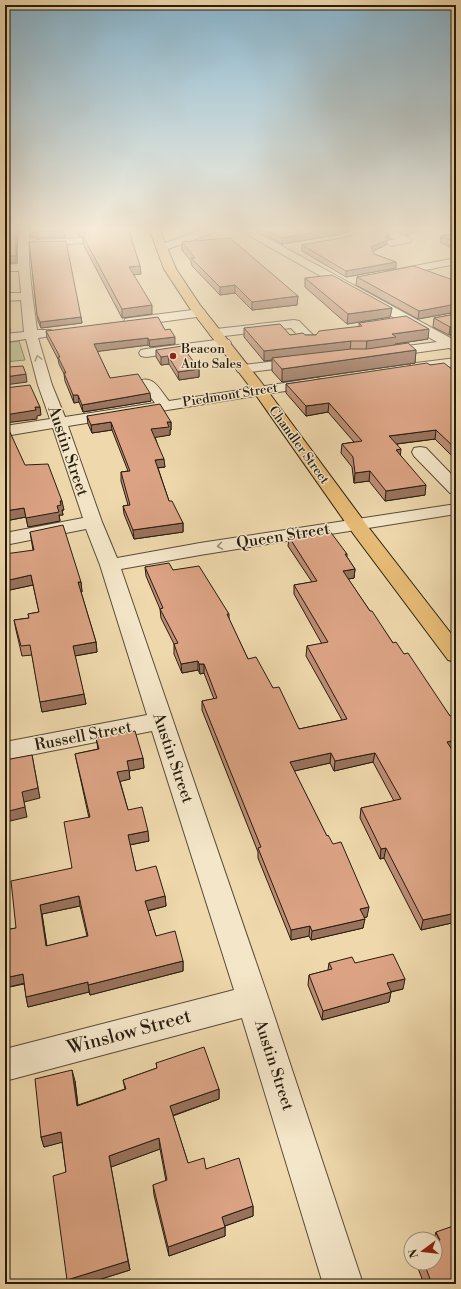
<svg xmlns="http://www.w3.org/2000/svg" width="461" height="1289" font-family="'Libre Bodoni',serif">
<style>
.green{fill:#b4c08d;stroke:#6e6e4e}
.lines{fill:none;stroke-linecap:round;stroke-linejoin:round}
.minor-casing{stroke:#594c36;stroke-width:2}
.major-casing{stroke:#271d0f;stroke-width:2}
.minor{fill:#f4e6c9;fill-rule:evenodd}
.major{fill:#e7bc76;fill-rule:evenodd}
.wall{fill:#bc8c72;stroke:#271d0f;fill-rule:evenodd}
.shaded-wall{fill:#99725c;stroke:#271d0f}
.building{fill:#dba384;stroke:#271d0f;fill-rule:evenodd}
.oneway{stroke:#988c75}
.poi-dot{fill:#8f2418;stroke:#f4e6c9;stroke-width:1.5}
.labels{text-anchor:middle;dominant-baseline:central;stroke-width:3;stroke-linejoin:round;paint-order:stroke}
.far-poi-label{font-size:13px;fill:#271d0f;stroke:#f4e6c9;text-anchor:start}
.far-street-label{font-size:13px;fill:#271d0f;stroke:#f4e6c9}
.street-label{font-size:16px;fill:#271d0f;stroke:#f4e6c9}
.near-street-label{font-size:19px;fill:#271d0f;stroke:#f4e6c9}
</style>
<rect width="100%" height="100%" fill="#eed8ac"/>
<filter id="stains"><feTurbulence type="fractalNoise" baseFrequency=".005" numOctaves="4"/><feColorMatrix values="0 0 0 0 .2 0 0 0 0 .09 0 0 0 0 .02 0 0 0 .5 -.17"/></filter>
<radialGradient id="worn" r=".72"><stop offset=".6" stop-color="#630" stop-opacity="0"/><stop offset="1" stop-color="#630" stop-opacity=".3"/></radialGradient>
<polygon class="green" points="19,341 25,360 5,362 5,343"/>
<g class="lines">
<g class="minor-casing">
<g id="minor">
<path d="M20,228H30C26,262 33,296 37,330H51L53,333L51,336L38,338L52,385L65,417L155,403L140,383L142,380C155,377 161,392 169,401L316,378L321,379L323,382L321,385L316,386L68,426L102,522L117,558L200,543L456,504V514L200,555L121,569L269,1000L363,1284H323L242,1018L5,1081V1049L234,990L152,731L5,760V742L147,715L100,565L86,529L5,545V533L83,518L53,428L5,436V426L50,419L38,385L26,339L5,342V334L24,332L21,300L5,301V293H21L19,271H5V265L18,264V243Z"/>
<polygon points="207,228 222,228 221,230 165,250 161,251 156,248 157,246"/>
<polygon points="236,228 249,228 456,341 456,351 449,348 385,357 380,356 378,353 380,350 385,349 437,342"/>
<path d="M361,228C374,228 403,230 411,240L410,242L391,246L386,243L387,241L396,239L362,231Z"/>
<polygon points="80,238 85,241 84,243 36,246 31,243 36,240"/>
<polygon points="456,258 456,264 389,277 385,276 383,274 385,272 389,271"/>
<polygon points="200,309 204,310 206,313 204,316 130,326 125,325 124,322 125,319 130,318"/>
<polygon points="294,320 299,321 315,337 317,340 315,343 305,343 291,328 216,337 211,336 209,333 211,330 216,329"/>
<polygon points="224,339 229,340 231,343 229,346 146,357 141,356 139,353 141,350 146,349"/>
<polygon points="301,358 306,359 308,362 306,365 243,373 238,372 236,369 238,366 243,365"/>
<polygon points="456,358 456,366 416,371 411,370 409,367 411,364 416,363"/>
<polygon points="420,447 426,448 456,479 456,494 450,493 414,456 412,452 414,448"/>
</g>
</g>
<g class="major-casing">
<polygon id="major" points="149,228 159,228 176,269 200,305 261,382 369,528 456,640 456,662 448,660 355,536 251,388 191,310 164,269"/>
</g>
<use href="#minor" class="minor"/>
<use href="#major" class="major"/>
</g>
<g class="wall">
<polygon points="64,228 65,237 31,238 30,232"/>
<polygon points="75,228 128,228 140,266 141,274 133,275 152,314 122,318 83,244 83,238 80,237"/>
<polygon points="268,228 356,228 342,234 282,244 269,237"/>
<polygon points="383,228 423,228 407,236 401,233"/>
<polygon points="456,234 456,250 440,242 441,236"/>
<polygon points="389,239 387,241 386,245 373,251 374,254 396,262 396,268 346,277 302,251 302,245"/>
<polygon points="29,242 81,317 82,323 41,328 38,321"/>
<polygon points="182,242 298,296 297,305 252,310 235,293 220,295 192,266 191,261 182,250"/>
<polygon points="357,277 453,280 456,280 456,312 418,319 356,285"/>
<polygon points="305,278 392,308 390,317 347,324 305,287"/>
<polygon points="456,314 456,334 449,335 433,327 434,318"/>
<polygon points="359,323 428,339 395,344 395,345 416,350 415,363 282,382 272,371 272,360 264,361 244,337 244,328 290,335 316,335 359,327"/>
<polygon points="165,330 175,344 150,347 148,345 97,351 110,378 151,401 83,412 79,402 74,403 65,381 64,374 59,364 58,359 47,338 46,331"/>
<polygon points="156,350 199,369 199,377 179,380 169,364 161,365 156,357"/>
<polygon points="430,365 453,370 456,370 456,460 435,439 397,444 400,455 425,495 385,501 369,481 354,483 352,467 341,453 342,444 354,442 328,412 306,416 286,393 286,384"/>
<polygon points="87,416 171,422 171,430 170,430 170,435 155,437 165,467 158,468 169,501 183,523 183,532 134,539 124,514 123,506 128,505 121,481 121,472 128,471 112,430 92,433 88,424"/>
<polygon points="25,465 64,510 62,510 63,515 59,515 60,521 28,527 26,517 5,521"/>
<polygon points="30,532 81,582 82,592 81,592 96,642 97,652 75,656 86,704 42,712 32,655 22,656 16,630 14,620 29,618 28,614 39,612 33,585 5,591 33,550"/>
<polygon points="289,537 347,554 347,557 355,569 354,578 348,579 370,611 393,643 404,654 450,716 456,719 456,750 452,750 456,756 456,922 421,930 384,858 380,859 360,818 361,808 394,801 373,762 334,771 330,763 294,771 367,917 364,917 363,928 311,940 309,936 291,940 258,858 258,852 202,710 202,701 214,699 204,673 200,674 198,670 182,673 174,654 174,644 161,618 160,609 146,576 145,567 173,570 229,614 229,620 248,659 273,688 299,729 342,720 306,656 307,646 322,644 294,594 294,585 312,582 288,546"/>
<polygon points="455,580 456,580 456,598 452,593"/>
<path d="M96,738L143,758L144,768L129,771L130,779L120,781L128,810L149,841L130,845L136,871L165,896L166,906L148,911L156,936L183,961V971L90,995L89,992L28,1007L24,984L5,988V930L16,928L72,868L89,818L77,763L75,754L98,749ZM80,906L87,936L47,946L42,914Z"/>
<polygon points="329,963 355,963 403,989 391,992 389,1002 322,1020 308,985 309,975 328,970"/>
<polygon points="156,1063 219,1089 219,1099 173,1116 188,1163 206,1169 253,1206 253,1216 225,1226 225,1236 169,1256 154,1195 153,1185 166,1181 160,1149 111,1167 130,1270 85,1284 68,1284 67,1280 66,1172 62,1142 44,1147 41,1137 75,1081 78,1105 125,1089 123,1080 157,1068"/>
<polygon points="436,1232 456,1284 424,1284 416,1263 435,1263 435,1239 434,1239"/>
</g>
<g class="shaded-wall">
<polygon points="17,228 20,228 17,243 16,263 6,263 5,257 16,236"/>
<polygon points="337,228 356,228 342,234 282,244 282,238"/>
<polygon points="410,228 423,228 407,236 407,229"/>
<polygon points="390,234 389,239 387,241 386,245 371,252 371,247"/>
<polygon points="396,262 396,268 346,277 346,271"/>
<polygon points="140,266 141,274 129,275 129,267"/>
<polygon points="235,285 235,293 220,295 220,287"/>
<polygon points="298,296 297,305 252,310 252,302"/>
<polygon points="456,304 456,312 418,319 419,311"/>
<polygon points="152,305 152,314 122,318 122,309"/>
<polygon points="392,308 390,317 347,324 348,314"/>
<polygon points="81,317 82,323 41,328 40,322"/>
<polygon points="9,323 10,331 5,331 5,324"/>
<polygon points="456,326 456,334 449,335 450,327"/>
<polygon points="429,329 428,339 395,344 394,346 366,350 367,341 392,334"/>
<polygon points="175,337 175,344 150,347 149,340"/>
<polygon points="148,338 148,345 94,352 94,344"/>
<polygon points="351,341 350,351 272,358 272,360 264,361 264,351"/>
<polygon points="416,350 415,363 282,382 282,369"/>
<polygon points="168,356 169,364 161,365 161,357"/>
<polygon points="199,369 199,377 179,380 178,372"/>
<polygon points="26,374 27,382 5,385 5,377"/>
<polygon points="150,393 151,401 83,412 82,405"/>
<polygon points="73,395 78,395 79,402 74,403"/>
<polygon points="329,403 328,412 306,416 306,406"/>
<polygon points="35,407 40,407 41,415 37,416 37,419 5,423 5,415"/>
<polygon points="111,422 112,430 92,433 91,425"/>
<polygon points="167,422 171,422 171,430 170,430 170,435 152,438 151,429"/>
<polygon points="436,430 435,439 388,445 389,436"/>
<polygon points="401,449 400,459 396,450"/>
<polygon points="164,459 165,467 155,468 155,460"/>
<polygon points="370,471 369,481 354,483 355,473"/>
<polygon points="426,485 425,495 385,501 386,491"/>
<polygon points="60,501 62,501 64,510 62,510 63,515 59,515 60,521 28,527 26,518 57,506"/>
<polygon points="24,508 26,517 5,521 5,511"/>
<polygon points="183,523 183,532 134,539 133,530"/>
<polygon points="355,569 354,578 342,580 343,571"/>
<polygon points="31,575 33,585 5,591 5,581"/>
<polygon points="78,582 81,582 82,592 79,592"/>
<polygon points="96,642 97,652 74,656 73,646"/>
<polygon points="198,661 198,670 182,673 181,664"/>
<polygon points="199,664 204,664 204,673 200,674"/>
<polygon points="84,694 86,704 42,712 40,702"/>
<polygon points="456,740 456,750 445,752 447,742"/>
<polygon points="331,753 330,763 290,772 290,762"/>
<polygon points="375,753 373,762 334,771 335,761"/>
<polygon points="32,755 40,798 24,802 27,817 6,822 5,816 5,812 22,792"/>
<polygon points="143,758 144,768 129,771 130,779 118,782 117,772 127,761"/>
<polygon points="148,831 149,841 129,845 128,835"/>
<polygon points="386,848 384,858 380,859 381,849"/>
<polygon points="79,896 80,906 42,914 48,956 46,946 40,905"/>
<polygon points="165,896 166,906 146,911 145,901"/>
<polygon points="369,907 367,917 359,918 360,909"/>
<polygon points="456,913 456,922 421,930 423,920"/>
<polygon points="365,919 363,928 311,940 312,931"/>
<polygon points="310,926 309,936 291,940 291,930"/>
<polygon points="183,961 183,971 90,995 88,985"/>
<polygon points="23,974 25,983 5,988 5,978"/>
<polygon points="405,979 403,989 385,993 387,983"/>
<polygon points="88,982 89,992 28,1007 26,997"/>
<polygon points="391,992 389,1002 322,1020 323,1011"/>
<polygon points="72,1070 75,1081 79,1116 77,1106"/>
<polygon points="219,1089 219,1099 171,1116 170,1106"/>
<polygon points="61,1132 63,1142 44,1147 41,1137"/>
<polygon points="159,1138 160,1149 111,1167 109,1156"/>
<polygon points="253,1206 253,1216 222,1227 222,1217"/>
<polygon points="225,1227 225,1236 169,1256 168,1247"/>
<polygon points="128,1261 130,1270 85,1284 68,1284 67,1280"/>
</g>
<g class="building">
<polygon points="5,228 17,228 16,236 16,256 5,256"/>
<polygon points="30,228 64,228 64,231 30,232"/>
<polygon points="78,228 128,228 140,266 129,267 152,305 122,309 83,236 86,233 79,229"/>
<polygon points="269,228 337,228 282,238 269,231"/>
<polygon points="368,228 390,234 385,237 387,240 371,247 374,254 396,262 346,271 302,245 346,237"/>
<polygon points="456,234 456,243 441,236"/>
<polygon points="230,238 298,296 252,302 235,285 220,287 191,258 195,258 182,242"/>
<polygon points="66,241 81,317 40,322 37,315 29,242"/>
<polygon points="414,266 453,280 456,280 456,304 419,311 357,277"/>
<polygon points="332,275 392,308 348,314 305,278"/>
<polygon points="5,311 9,323 5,324"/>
<polygon points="456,314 456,326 450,327 434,318"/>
<polygon points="406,316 429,329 392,334 396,337 367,341 351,341 264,351 244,328 280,324 290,335 303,333 305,335 316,335 319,331 362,326 359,323"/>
<polygon points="158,317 165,330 170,329 175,337 149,340 148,338 94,344 110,378 138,374 150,393 82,405 78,395 73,395 64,373 66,373 58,357 60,357 46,331"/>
<polygon points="408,343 416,350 282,369 272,358 351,349 367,349"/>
<polygon points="182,346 199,369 178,372 168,356 161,357 156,350"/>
<polygon points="5,360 7,360 9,367 23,366 26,374 5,377"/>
<polygon points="427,363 430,365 444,363 453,370 456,370 456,449 436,430 389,436 401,449 396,450 426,485 386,491 370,471 355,473 353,457 342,444 362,441 329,403 306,406 286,384"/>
<polygon points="30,385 40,407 35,407 36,410 5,415 5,388"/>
<polygon points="160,404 171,422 167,422 169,427 151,429 164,459 155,460 169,501 172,501 183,523 133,530 123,506 130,505 121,472 130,471 111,422 91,425 87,416"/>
<polygon points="8,428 25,465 48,464 62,501 60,501 61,505 57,506 59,512 26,518 24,508 5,511 5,429"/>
<polygon points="63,525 81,582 78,582 96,642 73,646 84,694 40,702 30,645 21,646 14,620 29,618 28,614 39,612 31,575 5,581 5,554 34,550 30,532"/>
<polygon points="329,530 347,554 345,554 355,569 343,571 370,611 372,611 393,643 396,642 404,654 408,653 450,716 453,715 456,719 456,740 447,742 456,756 456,913 423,920 386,848 381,849 361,808 401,799 375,753 335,761 331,753 290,762 327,836 328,835 333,844 341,842 369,907 360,909 365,919 312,931 310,926 291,930 258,848 261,847 202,701 217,698 204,664 199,664 198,661 181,664 174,644 178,643 160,609 163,608 145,567 169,563 173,570 199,566 229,614 227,614 248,659 256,657 273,688 279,687 299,729 347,719 307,646 328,642 294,585 317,581 289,537"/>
<path d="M135,731L143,758L127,761L129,770L117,772L128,810L142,807L148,831L128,835L136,871L156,866L165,896L145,901L156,936L175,931L183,961L88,985V982L26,997L23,974L5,978V930L16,928L11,881L72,868L64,822L90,817L75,754L99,749L96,738ZM79,896L88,936L46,946L40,905Z"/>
<polygon points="32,755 38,788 22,792 25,807 5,812 5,760"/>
<polygon points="393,954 405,979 387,983 391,992 323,1011 309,975 332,969 329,963 352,957 355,963"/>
<polygon points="204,1047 219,1089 170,1106 188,1163 204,1158 206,1169 239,1158 253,1206 222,1217 225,1227 168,1247 153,1185 167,1180 159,1138 109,1156 128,1261 67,1280 53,1176 66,1172 61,1132 41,1137 35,1079 72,1070 77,1106 126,1089 123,1080 157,1068 156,1063"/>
<polygon points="456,1225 456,1284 432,1284 424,1263 435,1263 435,1242 440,1240 436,1232"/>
</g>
<defs><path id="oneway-chevron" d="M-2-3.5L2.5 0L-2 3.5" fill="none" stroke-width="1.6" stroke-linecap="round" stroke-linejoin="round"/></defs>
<g class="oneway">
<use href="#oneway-chevron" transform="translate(38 358) rotate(-105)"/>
<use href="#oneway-chevron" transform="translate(220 546) rotate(171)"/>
</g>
<linearGradient id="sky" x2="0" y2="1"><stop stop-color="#88b6d0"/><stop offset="0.56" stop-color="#f7edda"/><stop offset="1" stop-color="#f7edda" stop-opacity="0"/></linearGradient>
<rect width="461" height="409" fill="url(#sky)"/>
<circle class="poi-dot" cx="173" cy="356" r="4"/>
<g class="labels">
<g class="far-poi-label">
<text x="181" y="349">Beacon<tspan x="181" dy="15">Auto Sales</tspan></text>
</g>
<g class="far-street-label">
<text transform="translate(230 395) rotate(-9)">Piedmont Street</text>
<text transform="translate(299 445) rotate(54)">Chandler Street</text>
</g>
<g class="street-label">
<text transform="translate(68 451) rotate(71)">Austin Street</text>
<text transform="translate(283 536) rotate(-9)">Queen Street</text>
<text transform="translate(83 736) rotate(-11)">Russell Street</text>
<text transform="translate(173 758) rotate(71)">Austin Street</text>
<text transform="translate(274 1065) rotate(72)">Austin Street</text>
</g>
<g class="near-street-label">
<text transform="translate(129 1032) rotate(-15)">Winslow Street</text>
</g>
</g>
<rect width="461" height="1289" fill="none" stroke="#eed8ac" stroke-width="20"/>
<rect x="6" y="6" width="449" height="1277" fill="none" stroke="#271d0f" stroke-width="2"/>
<rect x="10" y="10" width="441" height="1269" fill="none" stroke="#271d0f"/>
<g transform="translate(423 1251) rotate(255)"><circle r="19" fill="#f4e6c9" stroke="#a2967f"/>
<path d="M0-3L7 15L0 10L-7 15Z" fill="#8f2418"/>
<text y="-6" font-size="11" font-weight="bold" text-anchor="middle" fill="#271d0f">N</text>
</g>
<rect width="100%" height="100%" filter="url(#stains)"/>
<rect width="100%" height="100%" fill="url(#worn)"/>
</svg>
